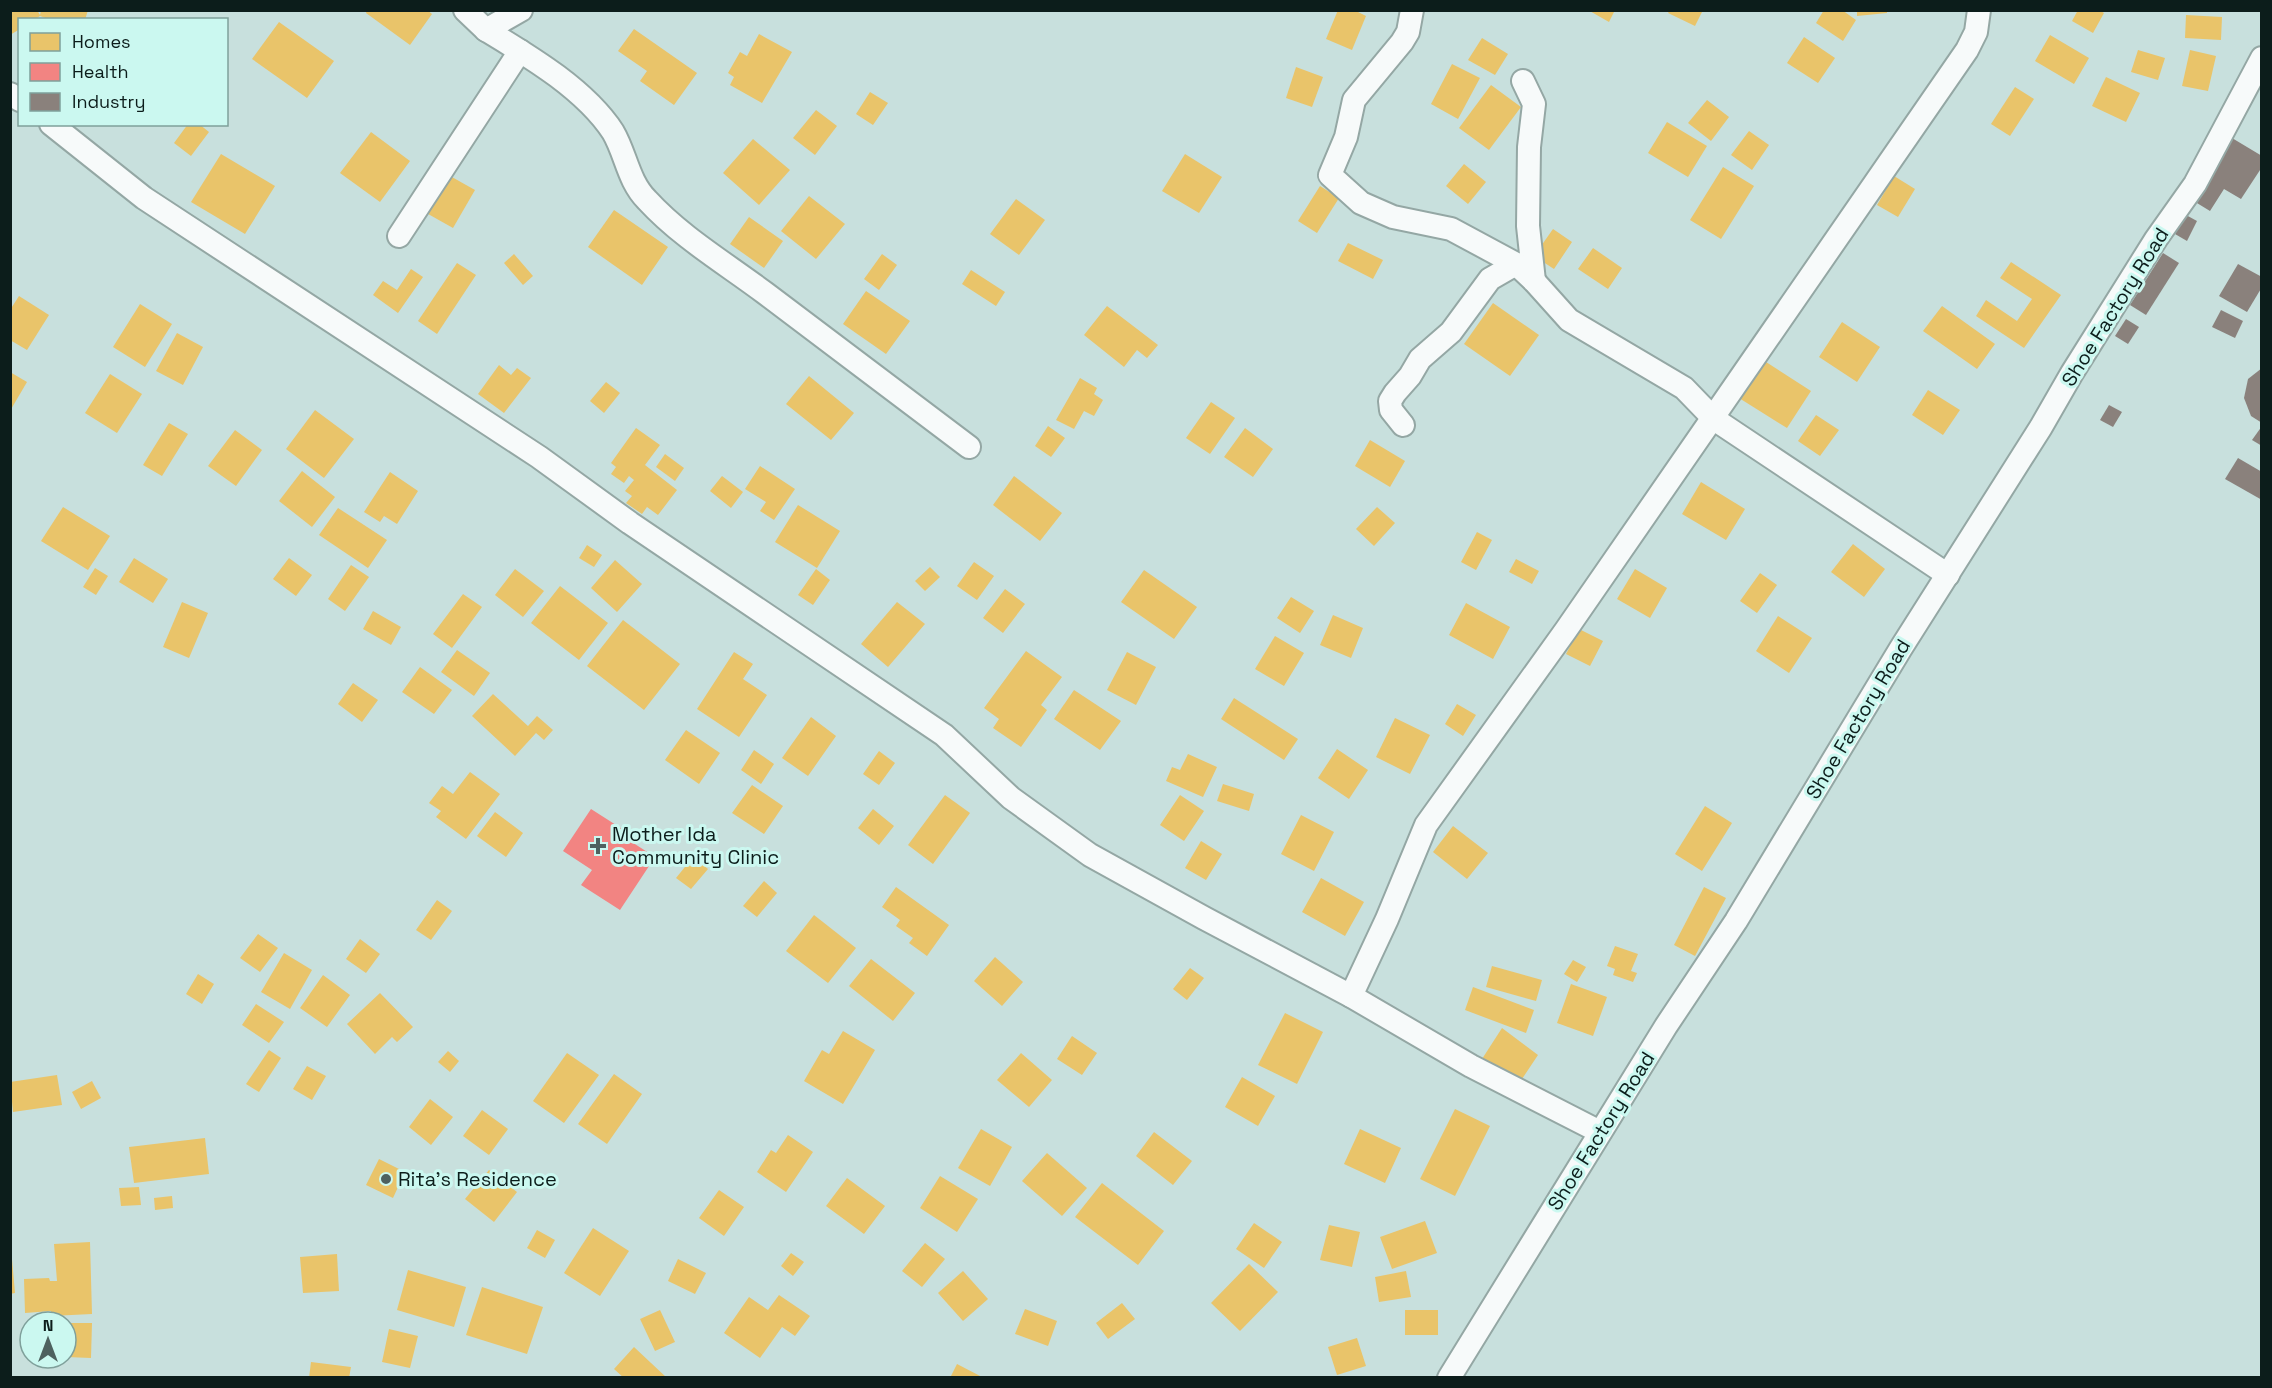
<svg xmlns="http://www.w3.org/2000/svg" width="2272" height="1388" font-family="'Space Grotesk',sans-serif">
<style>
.homes{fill:#e9c46a}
.health{fill:#f28482}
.industry{fill:#8a817c}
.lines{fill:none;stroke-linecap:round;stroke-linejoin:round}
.street-casing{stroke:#94a7a4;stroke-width:26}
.street{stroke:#f7fafa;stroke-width:22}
.poi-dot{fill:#4e615f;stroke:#cbf8f0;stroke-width:2}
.labels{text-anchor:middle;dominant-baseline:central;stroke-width:6;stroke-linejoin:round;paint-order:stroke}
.street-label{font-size:20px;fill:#0c1d1b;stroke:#cbf8f0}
.poi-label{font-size:20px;fill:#0c1d1b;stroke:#cbf8f0;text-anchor:start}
</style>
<rect width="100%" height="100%" fill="#c8e0dd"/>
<g class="homes">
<polygon points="10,10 37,10 40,15 41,10 88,10 85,20 51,20 40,16 34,20 20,20 20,29 10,35"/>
<polygon points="367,10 427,10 432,14 410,45 366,13"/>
<polygon points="1338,10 1354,10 1366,16 1352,50 1326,39"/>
<polygon points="1588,10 1615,10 1609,22"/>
<polygon points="1670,10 1703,10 1695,26 1668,13"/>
<polygon points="1824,10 1842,10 1856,20 1843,41 1816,23"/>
<polygon points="1857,10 1887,10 1887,13 1857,16"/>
<polygon points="2078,10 2099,10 2104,13 2093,33 2072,21"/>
<polygon points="2186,15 2222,17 2221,40 2185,38"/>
<polygon points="279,22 334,61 307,98 252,59"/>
<polygon points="634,29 697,73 674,105 640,81 647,71 618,51"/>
<polygon points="759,34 792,52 762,103 730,85 734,77 728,73 740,52 747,56"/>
<polygon points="2050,35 2089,58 2074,84 2035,61"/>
<polygon points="1804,37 1835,58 1818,83 1787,63"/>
<polygon points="1482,38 1508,54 1495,75 1468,60"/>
<polygon points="2138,50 2165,58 2158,80 2131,72"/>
<polygon points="2190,50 2216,56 2208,91 2182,86"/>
<polygon points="1452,64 1480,78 1458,119 1431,104"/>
<polygon points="1296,67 1323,77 1312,107 1286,98"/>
<polygon points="2106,77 2140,93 2126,122 2092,106"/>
<polygon points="1491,85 1521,107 1489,150 1459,128"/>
<polygon points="2015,87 2034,99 2010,136 1991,124"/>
<polygon points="870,92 888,103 873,125 856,114"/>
<polygon points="1707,100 1729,117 1711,141 1688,123"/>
<polygon points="816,110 837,126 815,155 793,138"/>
<polygon points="1667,122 1707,146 1688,177 1648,153"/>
<polygon points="188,124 199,124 209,132 191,156 174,143"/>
<polygon points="1749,131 1769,145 1752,170 1731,155"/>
<polygon points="371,132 410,161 380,202 340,173"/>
<polygon points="753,139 790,170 759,205 723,173"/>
<polygon points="221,154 275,186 245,234 191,202"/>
<polygon points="1185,154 1222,177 1199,213 1162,191"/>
<polygon points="1464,164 1486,182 1468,204 1446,186"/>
<polygon points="1723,167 1754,186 1721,239 1690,220"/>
<polygon points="443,172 475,190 453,228 421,210"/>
<polygon points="1894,176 1915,189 1898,217 1877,205"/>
<polygon points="1320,186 1339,198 1317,233 1298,221"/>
<polygon points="809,196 845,224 816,259 781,231"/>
<polygon points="1016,199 1045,220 1019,255 990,234"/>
<polygon points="614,210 668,247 642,285 588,247"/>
<polygon points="749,217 783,241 764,268 730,244"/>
<polygon points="1553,229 1572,242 1554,269 1534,256"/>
<polygon points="1348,243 1383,260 1373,279 1338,261"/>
<polygon points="1593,248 1622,268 1608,289 1578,269"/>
<polygon points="514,254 533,276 523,285 504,263"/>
<polygon points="882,254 897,265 879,290 864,279"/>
<polygon points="2011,262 2061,295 2024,348 1976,316 1986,300 2017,321 2032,299 2000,278"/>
<polygon points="457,263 476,275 437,334 418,321"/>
<polygon points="411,269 423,277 398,313 373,295 383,281 397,290"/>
<polygon points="971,270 1005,292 996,306 962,284"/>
<polygon points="866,291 910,321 886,354 843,324"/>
<polygon points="19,296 49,315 27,350 10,340 10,310"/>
<polygon points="1493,303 1539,335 1510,376 1464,344"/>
<polygon points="140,304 172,324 145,367 113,347"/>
<polygon points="1107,306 1158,345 1147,358 1137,350 1124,367 1084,335"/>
<polygon points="1942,306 1995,344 1977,369 1923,331"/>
<polygon points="1842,322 1880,347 1857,382 1819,357"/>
<polygon points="177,333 203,347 183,385 156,371"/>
<polygon points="1763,360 1811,391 1787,428 1739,398"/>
<polygon points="499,365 511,375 517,368 531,378 504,413 478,394"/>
<polygon points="10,372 27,382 10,411"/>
<polygon points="110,374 142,394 117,433 85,413"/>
<polygon points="809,376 854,413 831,440 786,404"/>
<polygon points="1080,378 1097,388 1094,394 1103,400 1094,416 1084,411 1074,429 1056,420"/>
<polygon points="606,382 620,393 604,413 590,401"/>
<polygon points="1928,390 1960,410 1943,435 1912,415"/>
<polygon points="1211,402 1235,418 1210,454 1186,438"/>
<polygon points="315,410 354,439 324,478 286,449"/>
<polygon points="1816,415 1839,430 1820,456 1798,441"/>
<polygon points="169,423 188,434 162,476 143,465"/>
<polygon points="1048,426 1065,438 1051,457 1035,446"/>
<polygon points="636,428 660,445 645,465 677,490 658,515 647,507 642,514 626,503 632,496 625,491 634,480 629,476 624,483 611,474 616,467 611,463"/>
<polygon points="1245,428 1273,449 1253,477 1224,457"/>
<polygon points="235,430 262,450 236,486 208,466"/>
<polygon points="1370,440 1405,461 1390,487 1355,466"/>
<polygon points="665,454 684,468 675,481 656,467"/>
<polygon points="760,466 795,489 774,520 760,511 766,502 745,489"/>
<polygon points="302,471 335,497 312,527 279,501"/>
<polygon points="390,472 418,491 397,524 384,516 380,522 364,512"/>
<polygon points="722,476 743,492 731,508 710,491"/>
<polygon points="1014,476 1062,513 1040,541 993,505"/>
<polygon points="1701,482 1745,509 1726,540 1682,514"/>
<polygon points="798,505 840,531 817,568 775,542"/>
<polygon points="63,507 110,536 88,570 41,541"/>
<polygon points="1377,507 1395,523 1374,546 1356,529"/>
<polygon points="338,508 387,540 368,568 319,535"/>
<polygon points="1477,532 1492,540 1476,570 1461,562"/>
<polygon points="1853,544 1885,569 1864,597 1831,572"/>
<polygon points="587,545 602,555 594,567 579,558"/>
<polygon points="134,558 168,579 153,603 119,582"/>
<polygon points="289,558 312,575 296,596 273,579"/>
<polygon points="1516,559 1539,571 1532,584 1509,572"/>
<polygon points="615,560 642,584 617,612 591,588"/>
<polygon points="974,562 994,576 977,600 957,586"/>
<polygon points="351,565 369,577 345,611 328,599"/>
<polygon points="930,567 940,577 925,591 915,581"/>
<polygon points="95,568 108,576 96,595 83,587"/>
<polygon points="515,569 544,591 523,617 495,595"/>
<polygon points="816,569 830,580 813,605 798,595"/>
<polygon points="1635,569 1667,588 1650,618 1617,599"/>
<polygon points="1144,570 1197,607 1174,639 1121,602"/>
<polygon points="1760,573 1777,585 1757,613 1740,601"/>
<polygon points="560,586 608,623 579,660 531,623"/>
<polygon points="1005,589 1025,604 1003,633 983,618"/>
<polygon points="463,594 482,607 452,648 433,634"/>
<polygon points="1291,597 1314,611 1300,633 1277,618"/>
<polygon points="182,602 208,613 189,658 163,647"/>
<polygon points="897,602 925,624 888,667 861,644"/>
<polygon points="1466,603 1510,627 1493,659 1449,635"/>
<polygon points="373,611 401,627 391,645 363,629"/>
<polygon points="1333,615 1363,628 1351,658 1320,645"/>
<polygon points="1778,616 1812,638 1789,673 1756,651"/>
<polygon points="623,620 680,664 644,710 587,666"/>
<polygon points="1579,629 1603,641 1590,666 1566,654"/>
<polygon points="1275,636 1304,653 1284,686 1255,669"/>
<polygon points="457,650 490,673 474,696 441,672"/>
<polygon points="1026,651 1062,677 1041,705 1047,710 1021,747 993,728 999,719 984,708"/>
<polygon points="734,652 753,664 743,679 767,695 739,737 697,709"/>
<polygon points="1127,652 1156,667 1136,705 1107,690"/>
<polygon points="420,667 452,690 434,714 402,692"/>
<polygon points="353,683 378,700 362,722 338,704"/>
<polygon points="1074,690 1121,721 1100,750 1054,719"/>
<polygon points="493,694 528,726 537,716 553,730 544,740 536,733 515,756 472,716"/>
<polygon points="1234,698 1298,739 1284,760 1221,719"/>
<polygon points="1457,704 1476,715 1463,736 1445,724"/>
<polygon points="811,717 836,736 808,776 782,758"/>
<polygon points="1395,718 1430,735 1410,774 1376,757"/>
<polygon points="686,730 720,753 699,784 665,760"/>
<polygon points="1337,749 1368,770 1349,799 1318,778"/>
<polygon points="754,750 774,764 761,784 741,770"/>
<polygon points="879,751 895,763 879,785 863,774"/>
<polygon points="1188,754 1217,767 1203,797 1166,781 1172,767 1180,770"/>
<polygon points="470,772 500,794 466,839 436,817 441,811 429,803 442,786 453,794"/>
<polygon points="1223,784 1254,794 1249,811 1217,801"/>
<polygon points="752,785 783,806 764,834 732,813"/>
<polygon points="945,795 970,813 933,864 908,845"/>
<polygon points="1180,795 1204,811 1184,841 1160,825"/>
<polygon points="1705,806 1732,823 1702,871 1675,854"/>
<polygon points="873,809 894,826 879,845 858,828"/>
<polygon points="495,812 523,833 506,857 477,836"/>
<polygon points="1301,815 1334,832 1314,871 1281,854"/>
<polygon points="1453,826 1488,853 1467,879 1433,852"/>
<polygon points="1201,841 1222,854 1206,880 1185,868"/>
<polygon points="693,857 708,869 691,889 676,878"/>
<polygon points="1321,878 1364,902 1345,936 1302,912"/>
<polygon points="764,881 777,893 757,917 743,906"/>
<polygon points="896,887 949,925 927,956 909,943 913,938 896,926 900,920 882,907"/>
<polygon points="1704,887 1726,898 1695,956 1674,945"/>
<polygon points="437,900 452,911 431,940 416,930"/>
<polygon points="814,915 856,948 828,983 786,951"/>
<polygon points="258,934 278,948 260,972 240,958"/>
<polygon points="360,939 380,954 366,973 346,959"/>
<polygon points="1615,946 1638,954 1631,971 1637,973 1633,982 1613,975 1615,969 1607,966"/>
<polygon points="284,953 312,970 290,1009 261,992"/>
<polygon points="995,957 1023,982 1002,1006 974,981"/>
<polygon points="871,959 915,993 893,1021 849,986"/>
<polygon points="1573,960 1586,967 1577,982 1564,974"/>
<polygon points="1492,966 1542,980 1536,1001 1486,987"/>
<polygon points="1190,968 1204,978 1187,1000 1173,989"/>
<polygon points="198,974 214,984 202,1004 186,994"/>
<polygon points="323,975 350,995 327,1027 300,1008"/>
<polygon points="1571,984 1607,997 1593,1036 1557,1023"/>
<polygon points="1473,987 1534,1010 1526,1033 1465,1010"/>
<polygon points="380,993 413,1027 397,1042 392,1037 375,1054 347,1024"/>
<polygon points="256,1004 284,1022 269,1043 242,1025"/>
<polygon points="1285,1013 1323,1032 1297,1084 1258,1065"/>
<polygon points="1502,1028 1538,1055 1518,1085 1482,1059"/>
<polygon points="843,1031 875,1050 843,1104 804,1081 822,1050 829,1054"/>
<polygon points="1072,1036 1097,1053 1082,1075 1057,1059"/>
<polygon points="269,1050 281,1058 259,1092 246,1084"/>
<polygon points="448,1051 459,1061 450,1072 438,1062"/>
<polygon points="567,1053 599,1075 564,1123 533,1101"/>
<polygon points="1021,1053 1052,1080 1029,1107 997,1080"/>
<polygon points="307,1066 326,1076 312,1100 293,1089"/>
<polygon points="614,1074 642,1094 607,1144 578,1124"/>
<polygon points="57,1075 62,1105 13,1112 10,1082"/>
<polygon points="1242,1077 1275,1096 1258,1126 1225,1107"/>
<polygon points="92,1081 101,1098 81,1109 72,1092"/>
<polygon points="430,1099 453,1117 431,1145 409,1127"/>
<polygon points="1455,1109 1490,1126 1455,1196 1420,1179"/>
<polygon points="482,1110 508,1129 489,1155 463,1136"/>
<polygon points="981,1129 1012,1147 990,1186 958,1168"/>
<polygon points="1360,1129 1401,1148 1385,1183 1344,1164"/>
<polygon points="1154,1132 1192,1161 1173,1185 1136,1156"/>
<polygon points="788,1135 813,1152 786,1192 757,1172 771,1150 776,1153"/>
<polygon points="205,1138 209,1174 134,1183 129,1147"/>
<polygon points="1047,1153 1087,1188 1062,1216 1022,1181"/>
<polygon points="379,1159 405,1172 393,1198 366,1185"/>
<polygon points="489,1170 517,1192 494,1222 465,1199"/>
<polygon points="940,1176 978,1199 957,1232 920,1208"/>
<polygon points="847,1178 885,1206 864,1234 826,1206"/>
<polygon points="1102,1183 1164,1231 1138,1265 1075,1217"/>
<polygon points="139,1187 141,1205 121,1206 119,1188"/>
<polygon points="719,1190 744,1207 724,1236 699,1218"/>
<polygon points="172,1196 173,1208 155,1210 154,1198"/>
<polygon points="1425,1221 1437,1253 1392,1269 1380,1237"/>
<polygon points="1254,1223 1282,1242 1264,1268 1236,1249"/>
<polygon points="1329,1225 1360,1232 1352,1267 1320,1260"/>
<polygon points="593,1228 629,1251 600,1296 564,1273"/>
<polygon points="537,1230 555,1240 545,1258 527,1248"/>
<polygon points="90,1242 92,1314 51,1316 51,1311 25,1313 24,1279 49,1278 50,1281 57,1281 54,1244"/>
<polygon points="925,1243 945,1259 922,1287 902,1271"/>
<polygon points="791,1253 804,1262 793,1276 781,1266"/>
<polygon points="337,1254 339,1291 303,1293 300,1257"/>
<polygon points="12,1259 15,1293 10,1294 10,1260"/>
<polygon points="678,1259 706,1273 695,1294 668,1281"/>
<polygon points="1249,1264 1278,1292 1240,1331 1211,1303"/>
<polygon points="408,1270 466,1287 454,1327 397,1310"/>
<polygon points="963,1271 988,1299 963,1321 938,1293"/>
<polygon points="1406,1271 1411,1297 1379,1302 1375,1277"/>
<polygon points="482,1287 543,1307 527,1354 466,1335"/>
<polygon points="779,1295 810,1316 795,1336 782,1327 760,1358 724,1333 749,1297 768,1310"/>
<polygon points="1122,1303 1135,1319 1108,1339 1096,1323"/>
<polygon points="1025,1309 1057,1321 1048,1346 1015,1334"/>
<polygon points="660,1310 675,1342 655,1351 640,1319"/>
<rect x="1405" y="1310" width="33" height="25"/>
<polygon points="66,1323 92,1323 91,1358 66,1357"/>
<polygon points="389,1329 418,1336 410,1368 382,1362"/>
<polygon points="1357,1338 1366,1366 1337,1375 1328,1347"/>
<polygon points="634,1347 667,1378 624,1378 614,1369"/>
<polygon points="311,1362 351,1367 349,1378 309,1378"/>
<polygon points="957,1364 984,1378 950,1378"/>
</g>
<polygon class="health" points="591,809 627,832 624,837 655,857 620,910 581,885 592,870 563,851"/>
<g class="industry">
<polygon points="2232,138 2262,156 2262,167 2241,199 2224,189 2210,211 2192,200"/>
<polygon points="2186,215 2197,221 2187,241 2175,234"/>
<polygon points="2163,253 2179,263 2146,315 2130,305"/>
<polygon points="2238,264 2262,277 2262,287 2247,312 2219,296"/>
<polygon points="2221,310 2243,321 2235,338 2212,327"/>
<polygon points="2126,319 2139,327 2128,344 2115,336"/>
<polygon points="2262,368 2262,423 2251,416 2244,398 2248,379"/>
<polygon points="2109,405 2122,412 2113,427 2100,420"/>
<polygon points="2262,426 2262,446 2252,440"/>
<polygon points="2238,458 2262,472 2262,500 2225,479"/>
</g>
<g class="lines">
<g class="street-casing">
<g id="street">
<polyline points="465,10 486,30 521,10"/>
<polyline points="1412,10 1408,32 1402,42 1354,100 1346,137 1330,175 1361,203 1393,217 1451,229 1516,264 1534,281 1569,320 1684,388 1714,419 1948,575"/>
<path d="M486,30C529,56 585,89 613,132C626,154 628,181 647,200C681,237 725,263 765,293C833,344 901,396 969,447"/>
<polyline points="1523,81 1534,104 1529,147 1528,226 1534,281"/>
<polyline points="10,94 20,100"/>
<polyline points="51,124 144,198 539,457 630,523 944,735 1011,798 1090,855 1204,918 1351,996 1471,1066 1600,1132"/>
<polyline points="399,236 520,51"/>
<polyline points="1403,425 1391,410 1390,401 1395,393 1410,376 1420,359 1451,332 1490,279 1516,264"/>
<polyline points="1351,996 1387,919 1426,825 1566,630 1967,50 1976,32 1979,10"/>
<polyline points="1449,1378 1666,1026 1736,921 1901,648 2041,427 2072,373 2156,239 2195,184 2262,58"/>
</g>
</g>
<use href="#street" class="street"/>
</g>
<g class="poi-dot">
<path d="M595 837h6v6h6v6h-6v6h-6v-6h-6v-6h6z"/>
<circle cx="386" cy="1179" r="6"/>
</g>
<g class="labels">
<g class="street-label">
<text transform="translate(2115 307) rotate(-58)">Shoe Factory Road</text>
<text transform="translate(1858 719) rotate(-59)">Shoe Factory Road</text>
<text transform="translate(1601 1131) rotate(-58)">Shoe Factory Road</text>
</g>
<g class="poi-label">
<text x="612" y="834">Mother Ida<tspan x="612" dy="23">Community Clinic</tspan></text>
<text x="398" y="1179">Rita's Residence</text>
</g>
</g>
<rect width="2272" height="1388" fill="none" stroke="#0c1d1b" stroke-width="24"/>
<rect x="18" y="18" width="210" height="108" fill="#cbf8f0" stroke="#7fa09b" stroke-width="1.5"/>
<rect x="30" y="33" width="30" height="18" fill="#e9c46a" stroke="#7fa09b" stroke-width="1.5"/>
<text x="72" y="48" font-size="18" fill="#0c1d1b">Homes</text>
<rect x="30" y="63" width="30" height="18" fill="#f28482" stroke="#7fa09b" stroke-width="1.5"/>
<text x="72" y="78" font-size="18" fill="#0c1d1b">Health</text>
<rect x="30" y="93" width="30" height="18" fill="#8a817c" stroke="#7fa09b" stroke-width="1.5"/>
<text x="72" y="108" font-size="18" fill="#0c1d1b">Industry</text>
<g transform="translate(48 1340)"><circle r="28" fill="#cbf8f0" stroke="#7fa09b" stroke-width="1.5"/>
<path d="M0-4.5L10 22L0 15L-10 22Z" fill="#4e615f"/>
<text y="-9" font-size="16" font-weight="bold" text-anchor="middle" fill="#0c1d1b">N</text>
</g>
</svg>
